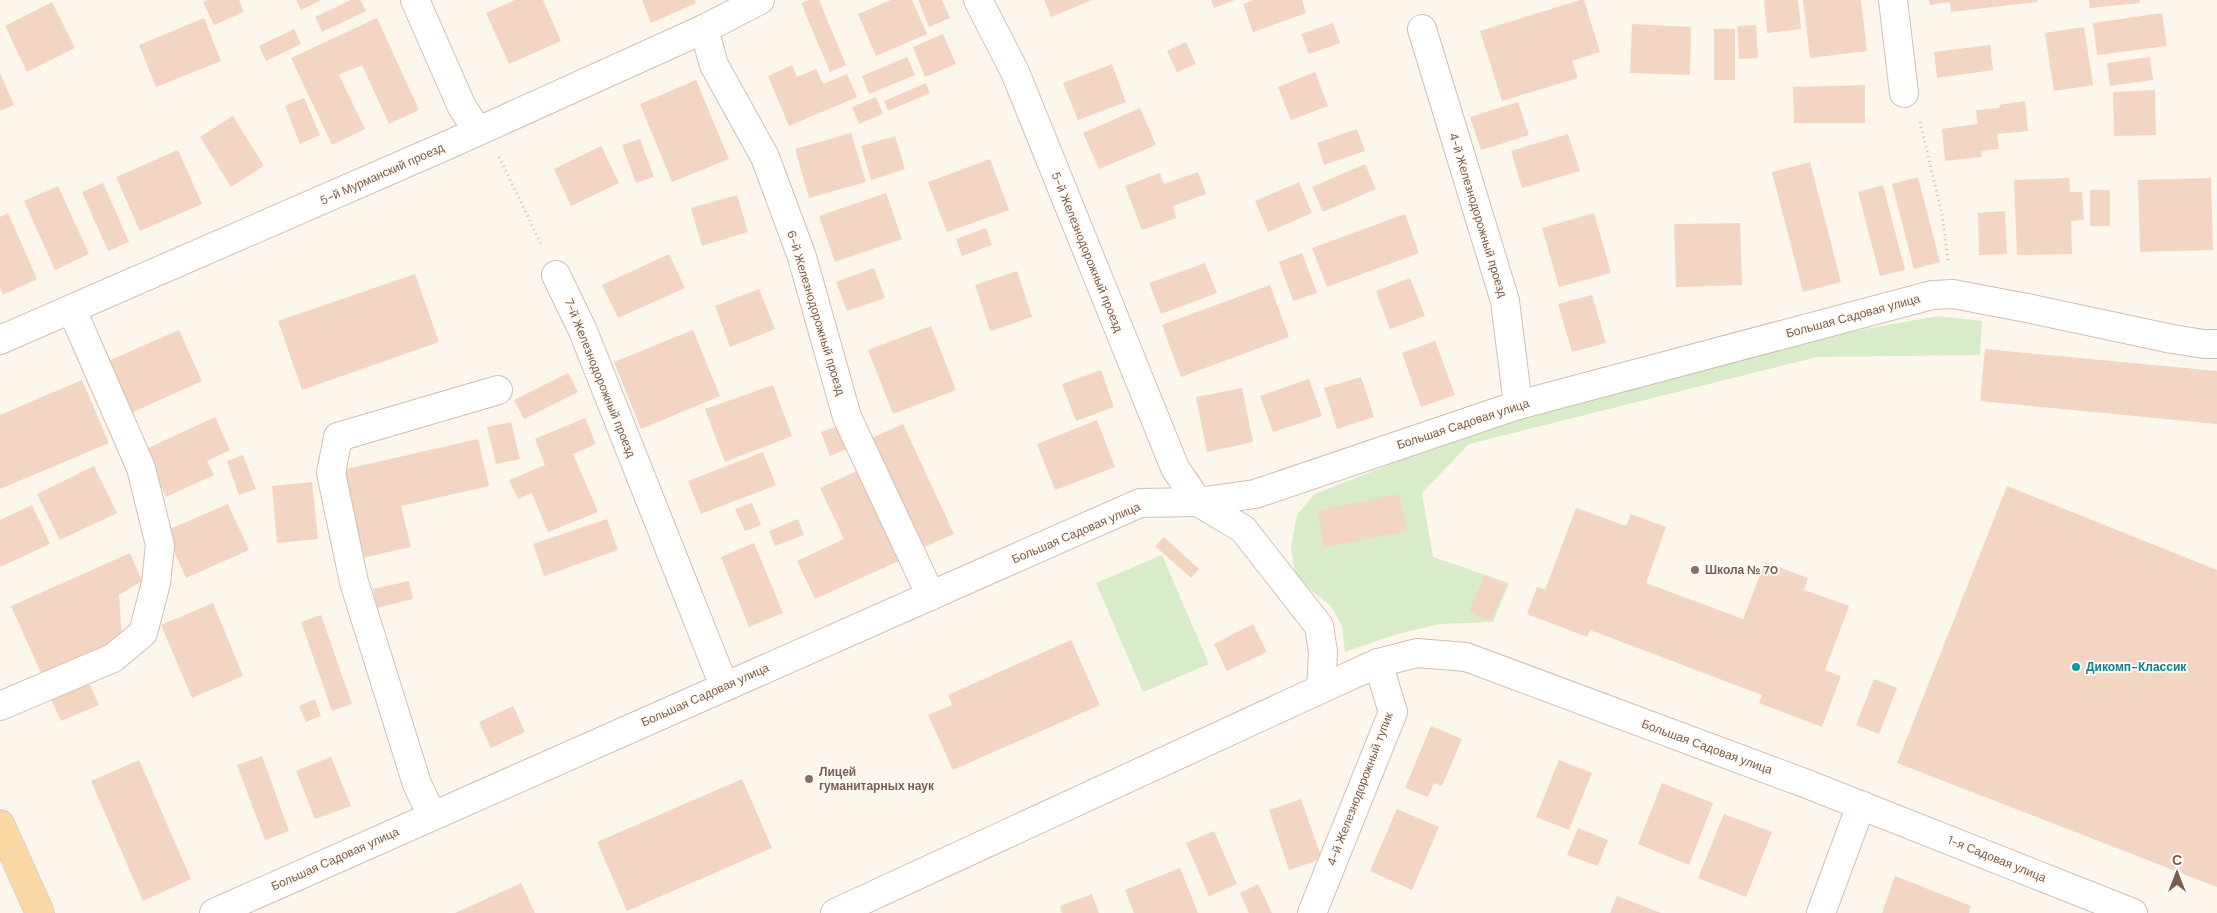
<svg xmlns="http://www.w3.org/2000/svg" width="2217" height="913" font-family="'DM Sans',sans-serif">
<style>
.green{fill:#d8ecc9}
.building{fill:#f3d5c3}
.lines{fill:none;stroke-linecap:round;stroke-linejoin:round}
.minor-casing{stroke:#d1beb0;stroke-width:30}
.major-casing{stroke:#dad1cd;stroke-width:30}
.path{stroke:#d9b8a5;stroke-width:3;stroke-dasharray:1 4;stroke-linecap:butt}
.minor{stroke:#fff;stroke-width:28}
.major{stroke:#fbd9a5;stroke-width:28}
.education-dot{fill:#8d6e63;stroke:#fffaf3;stroke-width:2}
.culture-dot{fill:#0f9aa8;stroke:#fffaf3;stroke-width:2}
.labels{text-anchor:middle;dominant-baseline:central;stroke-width:4;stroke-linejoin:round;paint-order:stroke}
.street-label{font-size:12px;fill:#7a5c4d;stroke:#fffaf3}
.education-label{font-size:12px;font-weight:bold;fill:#785e54;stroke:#fffaf3;text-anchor:start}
.culture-label{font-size:12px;font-weight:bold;fill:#0d838f;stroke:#fffaf3;text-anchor:start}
</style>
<rect width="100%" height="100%" fill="#fdf6ec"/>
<g class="green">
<polygon points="1938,316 1982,321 1980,355 1817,357 1469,444 1422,493 1433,557 1509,583 1493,622 1440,624 1397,634 1345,652 1342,626 1330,605 1296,578 1291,547 1297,515 1315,494 1478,430 1810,339"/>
<polygon points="1162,555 1209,664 1143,692 1096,583"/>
</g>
<g class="building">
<polygon points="208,0 239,0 244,12 214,25 203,2"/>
<polygon points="296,0 321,0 301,10"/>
<polygon points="351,0 360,0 366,11 322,32 315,17"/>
<polygon points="515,0 543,0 561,41 509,64 486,13"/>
<polygon points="642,0 695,0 696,3 651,23"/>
<polygon points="809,0 819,0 846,65 830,72 801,3"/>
<polygon points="891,0 912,0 927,34 876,56 858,14"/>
<polygon points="918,0 942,0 950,18 929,27"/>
<polygon points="1044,0 1092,0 1051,17"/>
<polygon points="1211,0 1235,0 1214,8"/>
<polygon points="1254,0 1302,0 1306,13 1253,32 1243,4"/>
<polygon points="1580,0 1584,0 1600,52 1572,61 1578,78 1502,101 1480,31"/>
<polygon points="1764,0 1798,0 1801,29 1767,33"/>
<polygon points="1803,0 1861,0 1867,51 1810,58"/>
<polygon points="1929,0 2037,0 2037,2 1951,12 1950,2 1930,5"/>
<polygon points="2089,0 2139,0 2140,3 2090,8"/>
<polygon points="52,2 75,48 27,72 5,26"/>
<polygon points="2162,13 2167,46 2097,55 2093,23"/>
<polygon points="204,18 221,61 156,87 139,45"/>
<polygon points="377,18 419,110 389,124 362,65 339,75 365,129 332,145 291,58"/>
<polygon points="1333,23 1340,43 1309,54 1301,34"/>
<polygon points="1632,24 1691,27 1690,75 1630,73"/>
<polygon points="1756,25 1758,58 1739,59 1737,26"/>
<polygon points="2084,27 2093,85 2054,91 2045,33"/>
<polygon points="294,29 301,44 266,61 259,46"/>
<rect x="1714" y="29" width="21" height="51"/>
<polygon points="943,34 956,64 925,77 913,47"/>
<polygon points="1186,42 1196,64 1177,72 1167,51"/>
<polygon points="1990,45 1993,70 1937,78 1934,52"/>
<polygon points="907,57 915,75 869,94 862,76"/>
<polygon points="2150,57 2153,80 2110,86 2107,63"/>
<polygon points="1112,64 1126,102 1078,120 1063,83"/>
<polygon points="792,65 797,77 816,69 823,84 847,74 857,97 789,126 768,76"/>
<polygon points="1315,72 1328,106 1291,120 1278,87"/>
<polygon points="0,73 14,105 0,111"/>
<polygon points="696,80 729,159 672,182 640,104"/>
<polygon points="926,83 930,93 888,111 884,101"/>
<polygon points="1865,85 1865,123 1794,123 1793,87"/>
<polygon points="2155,90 2156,135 2114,136 2113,92"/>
<polygon points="876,97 883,114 859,124 852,107"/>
<polygon points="304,98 320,135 300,144 285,106"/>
<polygon points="2025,101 2028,131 1997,134 1999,149 1981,151 1982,157 1945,161 1942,129 1978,124 1976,110 2000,108 1999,105"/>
<polygon points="1518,102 1529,135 1481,150 1470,117"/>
<polygon points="1140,108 1156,145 1099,169 1083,133"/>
<polygon points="233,116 264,166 231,187 200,137"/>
<polygon points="1357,129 1365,151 1324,165 1317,143"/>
<polygon points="851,133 866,182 809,198 795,149"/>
<polygon points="1568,134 1580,171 1522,188 1511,151"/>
<polygon points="895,136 905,169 871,180 861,146"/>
<polygon points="640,139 654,177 636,183 622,145"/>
<polygon points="601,146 619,183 571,206 554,169"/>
<polygon points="178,150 202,204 140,231 116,177"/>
<polygon points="990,159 1009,210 947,232 928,182"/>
<polygon points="1810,162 1841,282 1803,292 1772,172"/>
<polygon points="1365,164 1376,189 1323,212 1312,187"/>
<polygon points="1198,172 1206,194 1173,206 1176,218 1142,230 1125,186 1160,173 1164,184"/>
<polygon points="1918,177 1940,262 1914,269 1892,184"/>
<polygon points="2069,178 2070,192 2082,192 2084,220 2071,221 2072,254 2017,255 2014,180"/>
<polygon points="2211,178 2213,250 2140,252 2138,180"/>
<polygon points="1299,182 1312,213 1268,232 1255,201"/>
<polygon points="103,183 129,242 108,251 82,192"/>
<polygon points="1883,185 1905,270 1880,276 1858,192"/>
<polygon points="58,186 89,254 55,270 24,201"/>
<rect x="2090" y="190" width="20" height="36"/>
<polygon points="886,193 902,239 835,262 819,216"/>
<polygon points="737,195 748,232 702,246 691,208"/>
<polygon points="2005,211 2007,254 1979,255 1978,213"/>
<polygon points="8,213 37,279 3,295 0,288 0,217"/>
<polygon points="1594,213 1611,273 1559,287 1542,228"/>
<polygon points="1405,214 1419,253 1327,287 1312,248"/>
<polygon points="1740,223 1742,285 1676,287 1674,224"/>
<polygon points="986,228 992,245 962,256 956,239"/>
<polygon points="1302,253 1317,293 1293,301 1279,262"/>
<polygon points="669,254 685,288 618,318 602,285"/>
<polygon points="1205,263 1217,293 1161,314 1149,283"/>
<polygon points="874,268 885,298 847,311 836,282"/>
<polygon points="1017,271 1032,317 990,331 975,285"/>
<polygon points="415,274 439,342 302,390 278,321"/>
<polygon points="1410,278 1425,316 1390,329 1376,291"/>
<polygon points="1270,285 1289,337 1181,377 1162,325"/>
<polygon points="759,289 775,329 730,347 715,306"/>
<polygon points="1592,295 1606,343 1572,352 1558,304"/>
<polygon points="931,326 956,390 893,414 868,350"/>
<polygon points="179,330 202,381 131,413 108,361"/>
<polygon points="693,330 720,396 641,429 614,362"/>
<polygon points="1435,341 1455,395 1421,407 1402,353"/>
<polygon points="1985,349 2217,371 2217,424 1980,401"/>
<polygon points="1101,370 1114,407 1076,421 1062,384"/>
<polygon points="568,373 578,392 524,419 514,400"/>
<polygon points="1361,377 1374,417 1337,429 1324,388"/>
<polygon points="1309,379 1322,416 1273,432 1260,396"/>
<polygon points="82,380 109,443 0,489 0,415"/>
<polygon points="773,385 792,436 725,462 705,409"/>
<polygon points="1242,388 1253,442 1207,452 1196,397"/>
<polygon points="215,417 230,450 207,461 214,475 166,497 144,450"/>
<polygon points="585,418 596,444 573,454 598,512 548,532 532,493 518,499 509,480 545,465 535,439"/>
<polygon points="1097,420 1115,467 1055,490 1037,444"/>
<polygon points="511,422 520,459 496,464 487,427"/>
<polygon points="903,424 954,534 922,548 872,438"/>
<polygon points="838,426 847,449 830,456 821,432"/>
<polygon points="478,439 489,486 401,506 411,547 362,558 342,470"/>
<polygon points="763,452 776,485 701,514 688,481"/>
<polygon points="243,455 256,489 239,495 227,461"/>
<polygon points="94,466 117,513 60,540 37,494"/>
<polygon points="859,470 901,560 815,599 797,561 844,539 820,488"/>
<polygon points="312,482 318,539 277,543 272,486"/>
<polygon points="2007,486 2217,570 2217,887 1897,763"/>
<polygon points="1399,494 1407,531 1324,547 1317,511"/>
<polygon points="752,503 761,525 745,531 735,509"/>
<polygon points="228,504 249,550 186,578 165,531"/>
<polygon points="32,505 50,544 0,567 0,520"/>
<polygon points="1576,508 1626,526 1631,514 1666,527 1646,583 1743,619 1765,562 1808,578 1804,590 1849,606 1825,670 1841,676 1822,727 1759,703 1762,695 1590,630 1587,637 1527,614 1537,587 1545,590"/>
<polygon points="607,519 618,550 544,576 533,544"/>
<polygon points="798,519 804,535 775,546 769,531"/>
<polygon points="1164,537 1199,569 1191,578 1155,546"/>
<polygon points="754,543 783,613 749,627 721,557"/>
<polygon points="130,553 142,581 119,595 122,638 41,673 11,606"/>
<polygon points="1485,575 1507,585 1490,621 1469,612"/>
<polygon points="409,581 413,599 377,608 373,589"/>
<polygon points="213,603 243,676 192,698 161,625"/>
<polygon points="321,615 352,704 332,711 301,622"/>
<polygon points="1253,624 1267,652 1227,671 1214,644"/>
<polygon points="1071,640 1100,705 953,770 928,715 952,705 948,695"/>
<polygon points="1874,679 1897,688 1879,734 1856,725"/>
<polygon points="89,683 99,705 61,721 51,699"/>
<polygon points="315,699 321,716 306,722 299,706"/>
<polygon points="513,706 525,732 491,748 479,722"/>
<polygon points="1431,726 1462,739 1442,786 1434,783 1428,797 1405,788"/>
<polygon points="262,756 289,831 265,840 237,765"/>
<polygon points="331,757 351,806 315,819 296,771"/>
<polygon points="139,760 191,879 143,901 91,781"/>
<polygon points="1559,760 1592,773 1569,830 1536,817"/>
<polygon points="742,779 772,848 627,911 597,842"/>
<polygon points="1662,783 1713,803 1689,865 1638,844"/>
<polygon points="1301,799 1322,859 1289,870 1269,810"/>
<polygon points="1397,809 1439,827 1412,890 1370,871"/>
<polygon points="1724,814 1772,832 1746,897 1698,878"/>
<polygon points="1578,828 1608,840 1598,866 1567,855"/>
<polygon points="1214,831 1237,884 1209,896 1186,843"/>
<polygon points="1180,868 1198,913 1134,913 1125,890"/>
<polygon points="1895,876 1971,906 1969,913 1882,913"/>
<polygon points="521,883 535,913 455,913"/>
<polygon points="1258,884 1272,913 1249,913 1240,893"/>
<polygon points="1092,894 1099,913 1062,913 1060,906"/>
<polygon points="1617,896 1661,913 1610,913"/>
</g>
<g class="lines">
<g class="minor-casing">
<g id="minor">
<polyline points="415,0 462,107 478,131"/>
<polyline points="978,0 1015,72 1175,468 1198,502 1243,529 1319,626 1323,652 1321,689"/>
<polyline points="1893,0 1904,93"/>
<polyline points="704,29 714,65 765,157 802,257 847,417 931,596"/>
<polyline points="1422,29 1505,301 1518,405"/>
<polyline points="556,275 583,331 724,686"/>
<polyline points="0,340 450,144 704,29 760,0"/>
<polyline points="0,706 113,658 143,633 156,583 160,545 141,468 72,310"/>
<polyline points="432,816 417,784 354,582 331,473 338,437 498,390"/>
<polyline points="214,913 1140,503 1198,502 1255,494 1518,405 1932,295 1953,294 2027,308 2172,339 2204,344 2217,344"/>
<polyline points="835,913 1321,689 1378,663 1417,653 1466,657 1807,784 2133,913"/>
<polyline points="1312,913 1393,712 1378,663"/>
<polyline points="1821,913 1861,805"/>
</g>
</g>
<g class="major-casing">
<polyline id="major" points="0,824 40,913"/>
</g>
<g class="path">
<polyline points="1920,122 1942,214 1948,260"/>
<polyline points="499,157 542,246"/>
</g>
<use href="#minor" class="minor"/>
<use href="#major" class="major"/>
</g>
<g class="education-dot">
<circle cx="1695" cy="570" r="5"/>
<circle cx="809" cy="779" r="5"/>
</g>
<circle class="culture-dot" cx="2076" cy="667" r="5"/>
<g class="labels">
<g class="street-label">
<text transform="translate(382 174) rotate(-24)">5-й Мурманский проезд</text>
<text transform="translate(1478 215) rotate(73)">4-й Железнодорожный проезд</text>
<text transform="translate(1087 252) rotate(68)">5-й Железнодорожный проезд</text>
<text transform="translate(816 313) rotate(73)">6-й Железнодорожный проезд</text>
<text transform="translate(1853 316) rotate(-15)">Большая Садовая улица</text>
<text transform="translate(600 378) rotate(68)">7-й Железнодорожный проезд</text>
<text transform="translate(1463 424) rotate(-18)">Большая Садовая улица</text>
<text transform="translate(1076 533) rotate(-23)">Большая Садовая улица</text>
<text transform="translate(705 695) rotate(-24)">Большая Садовая улица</text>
<text transform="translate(1707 747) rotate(20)">Большая Садовая улица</text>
<text transform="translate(1360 789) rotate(-69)">4-й Железнодорожный тупик</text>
<text transform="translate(335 859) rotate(-24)">Большая Садовая улица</text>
<text transform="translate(1997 859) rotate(22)">1-я Садовая улица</text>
</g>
<g class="education-label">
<text x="1705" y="570">Школа № 70</text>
<text x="819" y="772">Лицей<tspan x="819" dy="14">гуманитарных наук</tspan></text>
</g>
<g class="culture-label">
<text x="2086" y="667">Дикомп-Классик</text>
</g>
</g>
<g transform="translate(2177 873)" stroke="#fffaf3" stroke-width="4" paint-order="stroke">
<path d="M0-4L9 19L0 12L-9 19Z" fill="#7a5c4d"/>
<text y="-8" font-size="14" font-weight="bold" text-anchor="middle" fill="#7a5c4d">С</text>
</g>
</svg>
